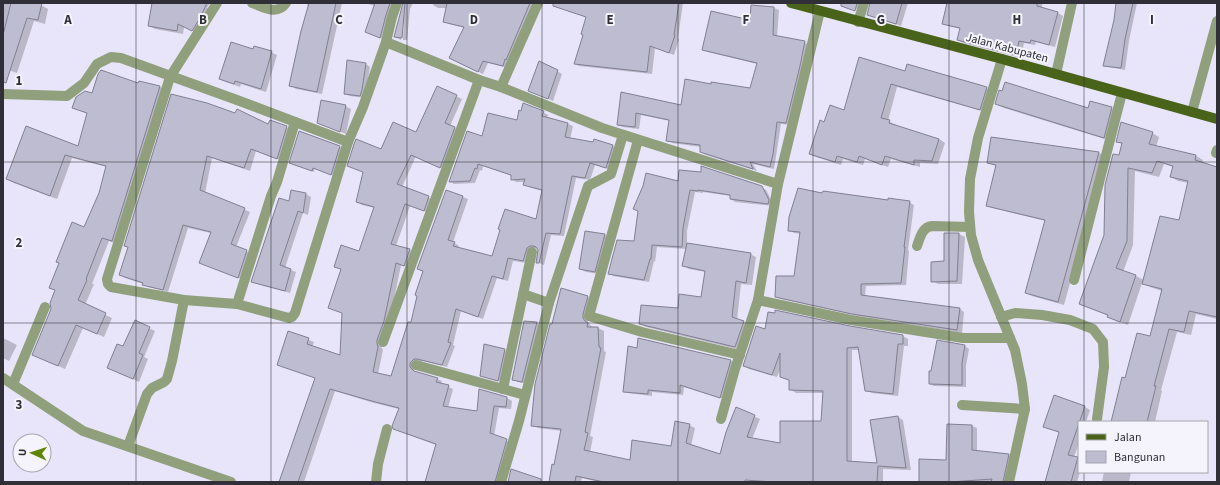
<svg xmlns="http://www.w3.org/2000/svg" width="1220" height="485" font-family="'Source Sans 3',sans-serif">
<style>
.shadow{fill:#0003;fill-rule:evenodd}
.building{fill:#bebcd0;stroke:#817f91}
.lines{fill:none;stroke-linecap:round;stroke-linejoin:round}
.minor{stroke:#90a07c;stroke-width:10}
.major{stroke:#4a631b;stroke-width:10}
.grid{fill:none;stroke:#302f37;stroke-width:1;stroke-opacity:0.55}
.labels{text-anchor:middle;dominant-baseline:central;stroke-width:4;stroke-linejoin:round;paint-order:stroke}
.street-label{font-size:12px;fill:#302f37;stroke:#f5f4fc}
.grid-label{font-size:13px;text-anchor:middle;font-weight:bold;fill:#302f37;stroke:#f5f4fc;stroke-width:4;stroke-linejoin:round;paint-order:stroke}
</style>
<rect width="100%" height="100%" fill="#e8e5fa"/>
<g class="shadow">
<polygon points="3,3 35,3 41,5 48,9 45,24 34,21 17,73 3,68"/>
<polygon points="153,3 210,3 207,8 211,10 198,33 184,27 183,34 155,29 149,26"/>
<polygon points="308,3 342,3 322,94 296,89 291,85 309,7 307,6"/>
<polygon points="365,3 396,3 385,40 367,32 375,6"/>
<polygon points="404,3 413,3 410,9 407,40 403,40 404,22 402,27 401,40 395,37"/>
<polygon points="433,3 536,3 508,68 488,63 483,74 455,61 465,28 449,24 444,21 447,8 438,8 433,5"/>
<polygon points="568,3 683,3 678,38 679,39 674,55 655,48 652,74 579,66 575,64 584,35 587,17 566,9"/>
<polygon points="845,3 864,3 861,11"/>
<polygon points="871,3 908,3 901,26 874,17"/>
<polygon points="943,3 1042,3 1042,8 1058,13 1063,16 1055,47 1036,42 1035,45 1024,43 1021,58 963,43 958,40 961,29 948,26 943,23 947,5"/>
<polygon points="1117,3 1137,3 1129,41 1125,70 1109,67 1105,65 1115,20"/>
<polygon points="752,6 774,8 779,10 777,37 804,42 809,45 791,125 781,124 774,169 753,164 757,171 706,155 701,152 701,147 672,143 667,140 670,121 641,115 639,129 623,127 618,125 622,94 682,106 712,85 751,89 757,64 708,52 703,49 751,21"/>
<polygon points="254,50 271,52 277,55 266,92 241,84 240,87 226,82 220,79"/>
<polygon points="366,64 370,67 365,98 350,96 345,94"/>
<polygon points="557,71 562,74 553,101 534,93"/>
<polygon points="906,72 986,88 992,91 986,112 897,87 888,121 896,125 895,126 939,139 945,143 938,164 920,163 920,167 891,159 888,167 865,159 863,165 843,159 841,165 816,157 810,154 825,123"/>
<polygon points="139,82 160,87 167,91 119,245 109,241 92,284 94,284 85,305 112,318 104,337 83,328 65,369 40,358 85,229 100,194 107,167 72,158 57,199 14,183 7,179 79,148 88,114 74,108 92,94 139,84"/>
<polygon points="437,87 462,99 450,126 459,130 445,170 416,156 402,187 434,200 429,213 410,206 396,246 410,250 414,253 409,268 401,265 389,324 381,343 381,347 383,350 378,374 392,378 412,324 423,272 418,269 463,197 468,199 453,242 459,246 458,248 493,257 537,221 543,191 529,187 525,184 525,182 516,182 512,179 512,176 483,166 482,171 480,170 475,183 454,184 450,181 483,137 518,121 543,112 548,115 547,118 568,124 573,126 570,139 613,146 617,149 611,170 595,165 590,180 576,178 564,236 551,235 544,265 537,262 539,249 538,248 535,248 528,263 513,261 508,281 497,278 483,319 461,311 453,345 455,346 447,367 423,361 417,363 414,367 414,371 417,373 437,379 442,381 441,384 453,389 448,408 478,412 507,398 512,401 511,409 499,408 494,436 511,443 500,482 425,482 436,445 399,431 394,428 399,409 374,403 335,391 304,482 284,482 316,378 283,367 289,332 314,342 312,347 341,357 343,313 329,307 342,270 335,266 360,252 375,208 362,205 357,202 382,150 417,134"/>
<polygon points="172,95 269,126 286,127 292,130 283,161 256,151 250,171 212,158 205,193 250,212 236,247 252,254 244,280 201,263 211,233 188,228 168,292 149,287 144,284 125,278 120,275 129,247"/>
<polygon points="996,104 1088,109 1111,108 1119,112 1111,141 1004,108"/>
<polygon points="345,106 351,109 346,134 318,123"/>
<path d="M1152,133L1159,137L1156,147L1196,156L1203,160L1202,163L1217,168V319L1196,314L1191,335L1177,332L1161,390L1162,391L1155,422H1112L1126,379L1151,338L1162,291L1150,287L1142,283L1128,325L1116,321L1109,316L1087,307L1080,303L1105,235L1122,144L1117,141ZM1164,164L1173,167L1171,177L1178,181L1189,183L1179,222L1144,280L1136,276L1123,272L1133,245L1135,171L1159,177Z"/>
<polygon points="992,138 1099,153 1105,156 1064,305 1032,296 1026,293 1046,221 993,208 987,205 996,166 988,163"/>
<polygon points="340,147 342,148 334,176 315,168 314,172 293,164"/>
<polygon points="679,182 761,187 766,190 773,203 773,206 735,202 731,199 731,196 703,192 703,193 695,192 687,231 687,244 750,254 756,257 752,285 741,284 737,320 749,325 741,350 646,327 640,324 679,309 702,299 706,272 689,269 684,266 687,249 657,247 655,262 654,261 649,282 613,276 609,273 635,243"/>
<polygon points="306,194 311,197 308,215 303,213 285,268 296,272 290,293 257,284 252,281"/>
<polygon points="823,194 909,202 914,205 908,250 909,251 906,285 866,286 865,296 960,309 964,312 962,333 858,316 781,299 776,297 795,277 801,234 794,233 789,230"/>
<polygon points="586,232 605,235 610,238 600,274 586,272 580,269"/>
<polygon points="959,234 965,237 962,284 938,284 932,281 945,262"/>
<polygon points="587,297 593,300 588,318 588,322 590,325 593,327 593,328 598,328 604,331 604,351 606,352 590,436 593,437 590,452 630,461 672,447 689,425 695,428 691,446 720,455 736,409 760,419 752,439 781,444 822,422 824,393 796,393 790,389 790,381 781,377 781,368 777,377 749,369 744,366 766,330 850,327 903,336 908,339 908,346 904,346 898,396 872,393 866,390 860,350 852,350 852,463 878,464 898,417 903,420 911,470 883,469 883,482 764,482 764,478 740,474 739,482 598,482 582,478 581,482 550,482 555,466 562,431 538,428 532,425"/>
<polygon points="135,322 155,331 144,357 148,359 139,382 109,368 124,348"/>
<polygon points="525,322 537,323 543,327 528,384 518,382 513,379"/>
<polygon points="3,338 17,345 9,361 3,358"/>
<polygon points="639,339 731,361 735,363 724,399 684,387 683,395 652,392 652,396 628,393 624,391 638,350"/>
<polygon points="937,342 965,346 969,349 966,366 966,387 934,386 930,384"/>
<polygon points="504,350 507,352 501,382 484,377"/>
<polygon points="1055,397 1085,407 1090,410 1086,422 1079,422 1079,443 1074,457 1079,459 1079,472 1080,472 1077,482 1046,482 1060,433 1044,426"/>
<polygon points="948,425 972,426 977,428 977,451 1008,455 1013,457 1008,482 924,482 947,461"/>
<polygon points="1104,472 1131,472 1129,482 1102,482"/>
</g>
<g class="building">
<polygon points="11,3 42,3 38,20 27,18 6,83 3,82 3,35"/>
<polygon points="152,3 207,3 200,18 192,31 178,24 177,31 148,26"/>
<polygon points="309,3 336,3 317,92 289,86 301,31"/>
<polygon points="375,3 390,3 386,15 380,38 365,32"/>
<polygon points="403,3 405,3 402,38 394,37"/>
<polygon points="447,3 530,3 506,60 505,59 503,66 483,61 478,72 449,58 464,27 443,22"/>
<polygon points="553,3 679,3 674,35 675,35 669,53 650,46 647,72 574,64 583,35 581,34 586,17 553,6"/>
<polygon points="841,3 857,3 855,11 841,6"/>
<polygon points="870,3 902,3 896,24 867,15"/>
<polygon points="947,3 1037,3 1037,6 1058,12 1049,45 1031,40 1030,43 1019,41 1016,55 957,40 960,28 942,24"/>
<polygon points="1116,3 1133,3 1125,39 1121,68 1103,66 1114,20"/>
<polygon points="751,5 774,7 773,35 805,41 800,66 786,123 777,122 773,154 770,167 750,162 753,169 700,152 700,145 666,141 669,120 636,113 635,127 617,125 621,92 681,105 685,79 711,84 711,82 750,88 757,63 702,50 711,11 750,20"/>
<polygon points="231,42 253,49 254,46 272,51 261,89 235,81 234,84 219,79"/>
<polygon points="859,57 905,71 907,64 987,87 980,110 891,84 881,118 890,120 889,123 939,139 932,161 914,160 914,165 885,156 882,165 859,156 857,162 837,156 835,162 809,154 820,120 824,122 830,105 844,110"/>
<polygon points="347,60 366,63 362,90 360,96 344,94"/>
<polygon points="539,61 558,70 548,99 528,91"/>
<polygon points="101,70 138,83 139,81 160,86 112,241 102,238 86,279 87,280 78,300 106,313 97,334 76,325 58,366 32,355 51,309 50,303 55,290 49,288 59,263 56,262 72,222 84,227 99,193 106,166 65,155 50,196 6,179 26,126 78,146 87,113 72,108 76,97 85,91 92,93 98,74"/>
<polygon points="1005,82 1088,108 1090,101 1112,107 1104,138 995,104 999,90 1002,91"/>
<polygon points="437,86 457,95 445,123 455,127 440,168 411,155 397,184 429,196 424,211 405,204 391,244 410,249 404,266 396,263 384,321 377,340 377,343 378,347 373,372 391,376 408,322 411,322 417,296 415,295 423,271 417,269 446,190 463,196 448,240 455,242 453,246 492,256 500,230 498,229 505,209 536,219 542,190 523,185 525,179 511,180 511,175 478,164 477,169 475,168 470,181 449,182 467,131 482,136 488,113 517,120 519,110 521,111 523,103 544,111 542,116 568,123 565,137 593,142 594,139 613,145 606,168 590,163 585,178 572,176 560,234 546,233 539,263 536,263 538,250 536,247 533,246 530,246 527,248 523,261 508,258 503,279 492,276 478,317 456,309 448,342 451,343 442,365 417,359 414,359 410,363 410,367 414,371 438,378 436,382 449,385 443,406 477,411 479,389 507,397 506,407 494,406 490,433 507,439 495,482 425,482 436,444 393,429 392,426 399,408 368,400 330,389 298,482 279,482 315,378 277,365 288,331 309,338 307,344 340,355 342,313 328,308 341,269 334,267 341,245 359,251 374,207 356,202 363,172 347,166 354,144 356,139 381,149 393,122 416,132"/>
<polygon points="171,94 207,103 235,113 237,109 268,124 270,120 287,126 277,159 251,149 244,168 207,156 200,190 245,208 231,244 247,250 238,278 199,263 211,232 183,225 163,290 142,285 143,283 119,275 128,247 124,246"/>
<polygon points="321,100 346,105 340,132 317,123"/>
<polygon points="1121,122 1153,132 1149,144 1196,155 1195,160 1217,167 1217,317 1189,311 1184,332 1169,329 1154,386 1156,386 1147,422 1111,422 1122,377 1125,378 1137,333 1150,336 1162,289 1142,284 1160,216 1179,220 1188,181 1170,177 1173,166 1157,161 1152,173 1128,168 1127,241 1116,268 1136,275 1120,322 1107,317 1108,315 1079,304 1104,235 1105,185 1113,154 1119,155 1122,143 1116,142"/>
<polygon points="299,131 340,146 331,175 313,168 312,171 289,163"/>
<polygon points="991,137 1099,152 1058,302 1025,293 1045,220 986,206 996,165 987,163"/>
<polygon points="701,166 762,186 769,200 768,204 730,199 730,195 698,190 698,191 690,190 683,228 682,247 652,245 651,259 650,259 644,280 608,274 617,240 634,241 638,211 633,209 643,186 646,173 678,181 679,170 701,172"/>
<polygon points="798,188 822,193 823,191 888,200 888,198 910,201 904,247 905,247 901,283 861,284 861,295 960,308 957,330 852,314 775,297 776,276 794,276 800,232 788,231 789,217"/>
<polygon points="291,190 306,193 303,213 298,211 280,265 291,269 285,291 251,282 279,198 289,201"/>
<polygon points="585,231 605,234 595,272 579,269"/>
<polygon points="944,233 959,233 957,281 931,282 931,262 944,261"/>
<polygon points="687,243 751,253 746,283 736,281 732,317 744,321 735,347 639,324 641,305 678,308 679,294 701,297 705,271 682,266"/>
<polygon points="561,288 588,296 583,314 583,318 585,321 588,323 587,327 598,327 599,347 601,348 585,432 588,433 584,450 630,460 632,440 671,446 675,421 690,424 686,443 720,454 726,432 736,407 755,415 747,437 780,443 780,421 821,421 823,391 789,390 789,380 780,377 780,353 772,375 743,366 756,326 765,329 768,312 775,313 775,310 850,326 903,335 903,344 898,344 893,394 865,391 858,347 847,348 847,461 877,463 870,420 898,416 906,468 878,466 877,482 773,482 745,480 745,482 604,482 576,476 575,482 549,482 552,464 554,465 561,429 531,426 535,384 550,324 552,324"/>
<polygon points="135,320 150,327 139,353 143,355 133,379 107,368 117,344 123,346"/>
<polygon points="524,321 537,322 522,382 512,380"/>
<polygon points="638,338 731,360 720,398 680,385 680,393 648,390 648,394 623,392 628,346 637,348"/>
<polygon points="937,340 965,345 962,363 962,385 929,384 929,371 931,371"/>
<polygon points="484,344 505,349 498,381 480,376"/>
<polygon points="1054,395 1085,406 1068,455 1078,457 1071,482 1045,482 1059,432 1043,427"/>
<polygon points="947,424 972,425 972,450 1009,454 1003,482 991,482 992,479 950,482 919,482 919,459 946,460"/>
<polygon points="511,469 541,479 541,482 508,482"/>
</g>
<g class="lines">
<g class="minor">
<polyline points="217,3 170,77 107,279 108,284 111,287 184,300 237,304 289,318 292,317 295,313 348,142"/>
<path d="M252,3C264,7 277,16 286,3"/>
<polyline points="858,22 864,3"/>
<polyline points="386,42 392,17 397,3"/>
<polyline points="1002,59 978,138 970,179 969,212 971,235 978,260 1015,350 1022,384 1025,409 1009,482"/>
<polyline points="1056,74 1072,3"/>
<polyline points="501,87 538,3"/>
<polyline points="3,94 67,96 84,83 97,64 111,57 121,58 237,100 348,142 363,107 386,42 479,80 501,87 602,128 778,184 758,300 735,369 721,419"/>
<polyline points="1192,112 1217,21"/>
<polyline points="638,140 589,316 642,332 740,355"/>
<polyline points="1216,153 1217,150"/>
<polyline points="778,184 820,11"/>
<path d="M917,246C920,238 922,227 932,226L970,227"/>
<polyline points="1074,280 1122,93"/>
<polyline points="523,294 549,303"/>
<polyline points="758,300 851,320 963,338 1010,338"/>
<polyline points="237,304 271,196 277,182 295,122"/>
<polyline points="1001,317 1015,313 1042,315 1070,320 1093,329 1103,342 1104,367 1097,419"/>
<polyline points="383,342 479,80"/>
<polyline points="416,365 525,395"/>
<polyline points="3,378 83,431 231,482"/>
<polyline points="13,384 45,307"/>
<polyline points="503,389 532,252"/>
<polyline points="962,405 1025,409"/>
<polyline points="128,446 147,394 152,388 164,382 167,379 172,361 184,300"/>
<polyline points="376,482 378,464 387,429"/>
<polyline points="501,482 519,421 549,303 588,186 611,174 623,135"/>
</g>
<polyline class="major" points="791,3 1002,59 1217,119"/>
</g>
<path class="grid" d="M136,3V482M271,3V482M407,3V482M542,3V482M678,3V482M813,3V482M949,3V482M1084,3V422M3,162H1217M3,323H1217M1084,472V482"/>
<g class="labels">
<g class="street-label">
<text transform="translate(1007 48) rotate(15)">Jalan Kabupaten</text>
</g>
</g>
<g class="grid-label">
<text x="68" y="24">A</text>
<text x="203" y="24">B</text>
<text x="339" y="24">C</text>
<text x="474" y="24">D</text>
<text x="610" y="24">E</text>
<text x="746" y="24">F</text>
<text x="881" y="24">G</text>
<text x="1017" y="24">H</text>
<text x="1152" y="24">I</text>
<text x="19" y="85">1</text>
<text x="19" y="247">2</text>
<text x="19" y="409">3</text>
</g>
<rect width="1220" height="485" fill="none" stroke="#302f37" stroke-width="8"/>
<rect x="1078" y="421" width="130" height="52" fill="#f5f4fc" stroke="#a6a5ad"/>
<rect x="1086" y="434" width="20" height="6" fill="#4a631b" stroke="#a6a5ad"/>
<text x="1114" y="441" font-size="12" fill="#302f37">Jalan</text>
<rect x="1086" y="451" width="20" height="12" fill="#bebcd0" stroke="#a6a5ad"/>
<text x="1114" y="461" font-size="12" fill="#302f37">Bangunan</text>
<g transform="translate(32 453) rotate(273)"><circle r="19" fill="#f5f4fc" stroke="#a6a5ad"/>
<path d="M0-3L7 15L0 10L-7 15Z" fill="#5f8402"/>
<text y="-6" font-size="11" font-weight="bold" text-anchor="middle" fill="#302f37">U</text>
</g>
</svg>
